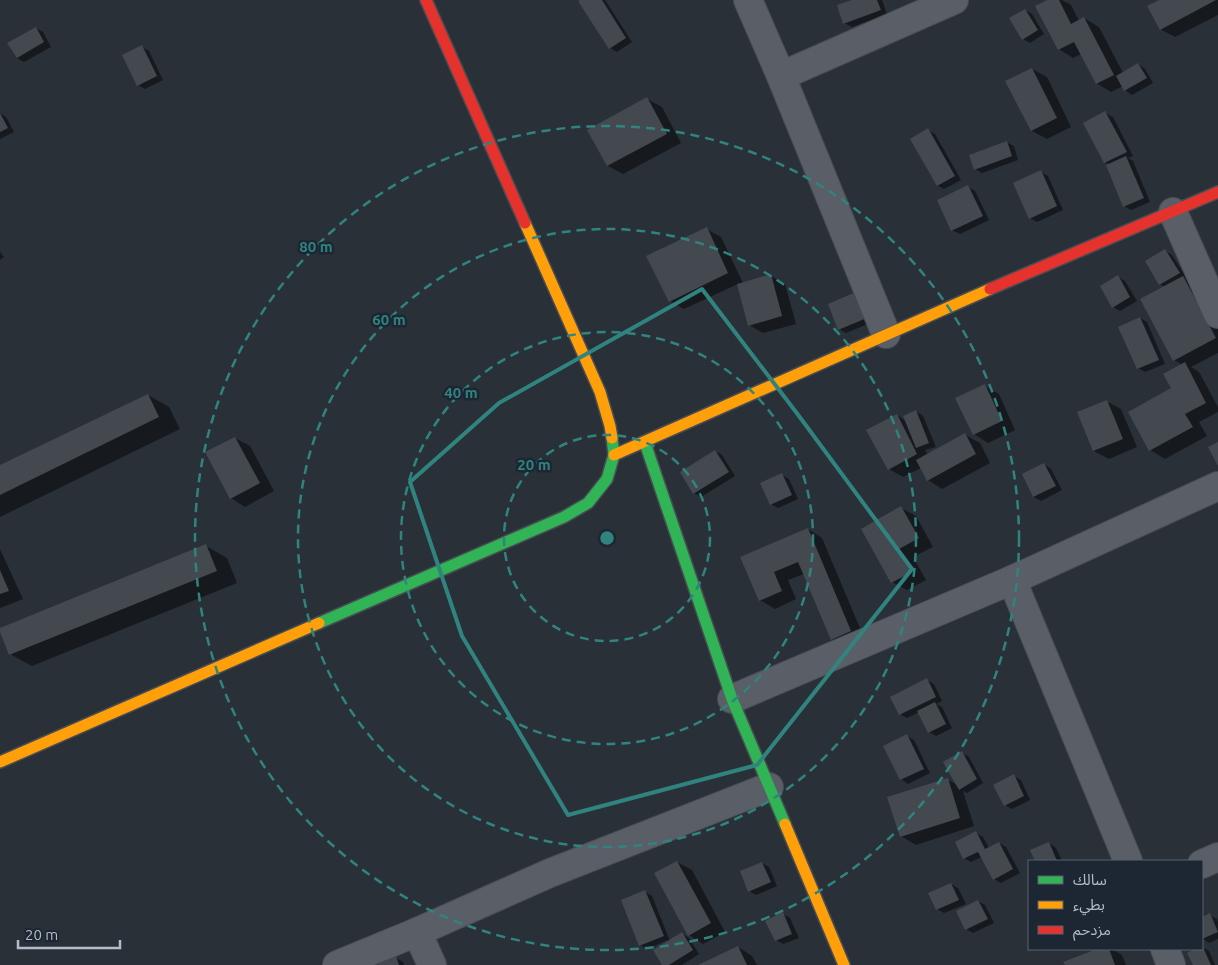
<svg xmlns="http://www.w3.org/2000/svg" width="1218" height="965" font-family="Ubuntu,'Noto Sans Arabic',sans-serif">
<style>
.shadow{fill:#0007}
.building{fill:#444950}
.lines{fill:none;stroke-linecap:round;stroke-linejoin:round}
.street-casing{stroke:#484c53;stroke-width:30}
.fast-casing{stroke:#484c53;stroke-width:14}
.slow-casing{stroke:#484c53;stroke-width:14}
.jam-casing{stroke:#484c53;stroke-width:14}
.street{stroke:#5a5e66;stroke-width:28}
.fast{stroke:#30b455;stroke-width:11}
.slow{stroke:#ff9f0a;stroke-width:11}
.jam{stroke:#e5322d;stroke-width:11}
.marked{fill:none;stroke:#308480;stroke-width:4;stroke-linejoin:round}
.ring{fill:none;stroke:#308480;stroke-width:2.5;stroke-dasharray:9 6}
.centre{fill:#308480;stroke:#1d2633;stroke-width:2.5}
.ring-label{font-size:15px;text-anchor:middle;font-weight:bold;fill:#308480;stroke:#1d2633;stroke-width:5;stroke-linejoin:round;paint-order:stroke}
</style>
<rect width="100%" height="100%" fill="#2a3038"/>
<g class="shadow">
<polygon points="582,0 605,0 632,42 617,52 610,48"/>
<polygon points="856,0 882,0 887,14 852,27 844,23"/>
<polygon points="1050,0 1062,0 1071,5 1079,21 1084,18 1099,27 1123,73 1138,64 1145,69 1153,83 1132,95 1125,90 1123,86 1111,92 1096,83 1081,54 1073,58 1059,49"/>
<polygon points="1161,0 1218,0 1218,15 1175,37 1160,29"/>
<polygon points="1025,10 1032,14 1044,34 1030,43 1023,39"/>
<polygon points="36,28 43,32 51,47 24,62 17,58"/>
<polygon points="142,47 149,51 163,80 145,89 138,85"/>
<polygon points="1032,69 1047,77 1071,127 1047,139 1032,131 1007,82"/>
<polygon points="647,99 662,107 681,143 623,174 608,166 589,130"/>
<polygon points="0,113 6,117 14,132 0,139"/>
<polygon points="1105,113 1113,117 1133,156 1128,158 1133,161 1150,202 1131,210 1124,206 1110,165 1105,162 1085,124"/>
<polygon points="928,130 935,134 961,180 944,189 937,185"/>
<polygon points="1006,142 1014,146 1018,160 982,173 975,169"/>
<polygon points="1041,172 1048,176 1063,210 1037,222 1030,218"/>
<polygon points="968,187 975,191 989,220 960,234 952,230"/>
<polygon points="706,229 721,237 743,283 771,276 785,284 796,324 763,333 749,325 738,284 684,309 670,301"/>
<polygon points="1165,251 1172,255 1186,277 1184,278 1198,286 1218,324 1218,353 1191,367 1199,372 1218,407 1218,412 1199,422 1207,436 1165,459 1150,450 1172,389 1183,365 1174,360 1165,287 1160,284 1146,262"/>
<polygon points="0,252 4,257 0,260"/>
<polygon points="1118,277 1125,281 1137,301 1120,311 1113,307"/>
<polygon points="829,305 880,319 846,333 839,329"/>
<polygon points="1140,318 1147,322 1165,364 1145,372 1138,368"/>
<polygon points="985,386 999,394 1015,430 988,443 974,434"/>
<polygon points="148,395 169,407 180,429 0,517 0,467"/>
<polygon points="1106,401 1121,409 1137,447 1109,459 1094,451 1078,413"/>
<polygon points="916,411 923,416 936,447 925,450 928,455 965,435 980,443 990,463 942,489 928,480 921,468 903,477 889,469 897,415 906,421"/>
<polygon points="235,438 250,446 274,491 245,507 231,498"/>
<polygon points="715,451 722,455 735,476 701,497 694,493"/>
<polygon points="1044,464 1051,469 1062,490 1041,501 1034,497 1023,474"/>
<polygon points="782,475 789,479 798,499 778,508 771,504"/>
<polygon points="901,508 916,516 933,547 913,557 926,580 907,590 892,582"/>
<polygon points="808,529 822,538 865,640 847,648 832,639 804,574 788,580 796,599 775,609 760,600 742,557"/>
<polygon points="206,546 227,558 237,583 32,666 10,654"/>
<polygon points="0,549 23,599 0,608"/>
<polygon points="927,680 934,684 942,701 936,704 942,707 952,728 936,736 929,732 919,712 907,718 900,714"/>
<polygon points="907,736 914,740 930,773 908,784 901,779"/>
<polygon points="962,753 969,757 983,783 967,793 963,791 974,826 916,845 901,836 948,780 958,785"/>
<polygon points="1014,776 1021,780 1030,800 1012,809 1005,805"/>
<polygon points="976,833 983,837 989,848 999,843 1006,847 1020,873 1001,883 994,879 982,857 971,862 964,858"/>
<polygon points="1049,843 1056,848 1062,861 1036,861 1032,851"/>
<polygon points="677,862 692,870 725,932 703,944 689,935"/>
<polygon points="762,863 769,867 777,886 756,895 749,891"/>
<polygon points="951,884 958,888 966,904 944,913 937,909"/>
<polygon points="645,892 652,896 670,941 682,934 689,938 699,954 682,965 664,965 668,940 647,949 640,945"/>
<polygon points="978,901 985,905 994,923 973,933 966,929"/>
<polygon points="783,914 790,918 799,938 783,944 776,940"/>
<polygon points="1209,915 1217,919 1218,922 1218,939 1209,943 1202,938 1202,918"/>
<polygon points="738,947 752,956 757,965 701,965"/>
<polygon points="1202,947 1209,951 1215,965 1194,965 1189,953 1202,949"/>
<polygon points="1100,949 1112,949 1122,955 1126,965 1066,965 1065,962"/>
<polygon points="396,958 403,962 404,965 380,965"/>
</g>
<g class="building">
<polygon points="580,0 602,0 626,38 609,49 578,1"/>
<polygon points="852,0 877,0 881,10 843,24 837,5"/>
<polygon points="1047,0 1059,0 1071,24 1084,17 1114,75 1096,84 1074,42 1058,50 1035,6"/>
<polygon points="1159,0 1216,0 1160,30 1147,6"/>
<polygon points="1025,9 1038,30 1022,40 1009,18"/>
<polygon points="36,27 44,42 17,58 7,43"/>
<polygon points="142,45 157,76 137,86 122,55"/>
<polygon points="1138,63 1147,78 1124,91 1116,76"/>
<polygon points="1032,68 1057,118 1031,131 1005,81"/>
<polygon points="647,97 667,134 607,166 587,130"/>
<polygon points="1105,111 1127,152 1104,163 1083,123"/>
<polygon points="0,113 8,128 0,132"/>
<polygon points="928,128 955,176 937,186 910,139"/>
<polygon points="1007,141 1012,156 974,170 969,155"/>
<polygon points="1126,156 1144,198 1123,207 1106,165"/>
<polygon points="1041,170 1057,206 1029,219 1013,183"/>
<polygon points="968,185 983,216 951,231 937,200"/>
<polygon points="707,227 728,273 669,302 646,256"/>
<polygon points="1165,249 1180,273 1159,285 1145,261"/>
<polygon points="771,274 782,316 748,326 737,284"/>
<polygon points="1118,275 1130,297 1112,308 1100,286"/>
<polygon points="1183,276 1216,338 1173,361 1140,299"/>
<polygon points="863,289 874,315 838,330 828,304"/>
<polygon points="1140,317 1159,360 1137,369 1118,327"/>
<polygon points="1185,362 1206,403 1185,414 1193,427 1149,451 1128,412 1171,388 1163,374"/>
<polygon points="985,384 1002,421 973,435 955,398"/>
<polygon points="148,394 159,417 0,495 0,465"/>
<polygon points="1107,400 1123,439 1093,451 1077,412"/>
<polygon points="916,410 929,443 916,448 903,416"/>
<polygon points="897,414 917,454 888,470 866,430"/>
<polygon points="965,433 976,454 927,481 916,460"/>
<polygon points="235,437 260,483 230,499 205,452"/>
<polygon points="1218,442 1218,466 1208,447"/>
<polygon points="715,450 729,472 693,494 680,472"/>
<polygon points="1044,463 1056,486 1033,497 1022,474"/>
<polygon points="782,473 792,495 770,505 760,483"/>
<polygon points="901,506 919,538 899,549 912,572 891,583 861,529"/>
<polygon points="808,528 851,631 831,640 798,562 774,572 782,591 759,601 740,557"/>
<polygon points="206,544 217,571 9,655 0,632 0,628"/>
<polygon points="0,570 9,591 0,594"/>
<polygon points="927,678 936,697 899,715 890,697"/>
<polygon points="935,702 946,724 928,733 917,711"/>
<polygon points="907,734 924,769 900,780 883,746"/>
<polygon points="962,751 977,779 959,790 943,762"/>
<polygon points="1014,774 1024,796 1004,806 993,785"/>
<polygon points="948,778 960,818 900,837 887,797"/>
<polygon points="976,831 985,849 999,842 1013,869 993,880 978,852 963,859 955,842"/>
<polygon points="1049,842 1057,861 1035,861 1030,850"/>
<polygon points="677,861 711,923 688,936 654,873"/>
<polygon points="762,862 771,882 748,892 740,871"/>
<polygon points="951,883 959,900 936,910 928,893"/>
<polygon points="645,890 664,936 639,946 621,900"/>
<polygon points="978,900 988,919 965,930 956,911"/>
<polygon points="783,912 792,934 775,941 765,921"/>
<polygon points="1210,913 1218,932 1202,939 1202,917"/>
<polygon points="682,932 693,950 669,965 662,965 653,950"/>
<polygon points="1202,945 1211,965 1193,965 1187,953 1195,949 1202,949"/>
<polygon points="738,946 747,965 698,965"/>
<polygon points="1097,949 1109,949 1115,965 1065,965 1063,962"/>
<polygon points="396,956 399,965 377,965"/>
</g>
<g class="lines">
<g class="street-casing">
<g id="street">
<polyline points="748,0 781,76 886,334"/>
<polyline points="781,76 954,0"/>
<polyline points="1173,212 1218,314"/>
<polyline points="1012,580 1128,861"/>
<polyline points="732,699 1012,580 1218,486"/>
<polyline points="1202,864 1218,857"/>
<polyline points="417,932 432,965"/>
<polyline points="1165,949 1171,965"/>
<polyline points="337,965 417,932 550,873 769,787"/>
</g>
</g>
<g class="fast-casing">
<g id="fast">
<polyline points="645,443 732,699 785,824"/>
<polyline points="319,623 564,517 588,503 607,479 614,455 612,438"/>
</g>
</g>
<g class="slow-casing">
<g id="slow">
<polyline points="525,223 600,392 610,426 612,438"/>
<polyline points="614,455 990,289"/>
<polyline points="0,762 319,623"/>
<polyline points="785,824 844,965"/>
</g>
</g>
<g class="jam-casing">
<g id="jam">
<polyline points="426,0 525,223"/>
<polyline points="990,289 1218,192"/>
</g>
</g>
<use href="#street" class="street"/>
<use href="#fast" class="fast"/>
<use href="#slow" class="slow"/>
<use href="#jam" class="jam"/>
</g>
<path class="marked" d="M702,289L799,416L912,569L757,765L568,815L462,636L410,482L499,403Z"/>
<g class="ring">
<circle cx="607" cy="538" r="103"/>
<circle cx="607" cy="538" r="206"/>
<circle cx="607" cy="538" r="309"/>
<circle cx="607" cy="538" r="412"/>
</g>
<circle cx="607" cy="538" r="8" class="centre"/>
<g class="ring-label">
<text x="316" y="252">80 m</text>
<text x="389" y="325">60 m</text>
<text x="461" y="398">40 m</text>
<text x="534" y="470">20 m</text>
</g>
<rect x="1028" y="860" width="175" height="90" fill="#1d2633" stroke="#59626f"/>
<rect x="1038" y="876" width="25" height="8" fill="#30b455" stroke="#59626f"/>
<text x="1073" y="885" font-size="15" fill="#b4bcc9">سالك</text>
<rect x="1038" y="901" width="25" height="8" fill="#ff9f0a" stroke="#59626f"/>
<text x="1073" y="910" font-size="15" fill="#b4bcc9">بطيء</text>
<rect x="1038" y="926" width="25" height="8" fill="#e5322d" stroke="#59626f"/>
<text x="1073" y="935" font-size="15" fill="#b4bcc9">مزدحم</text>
<path d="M18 940v8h102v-8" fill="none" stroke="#b4bcc9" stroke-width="2.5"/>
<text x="25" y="940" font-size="15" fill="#b4bcc9" stroke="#1d2633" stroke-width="4" paint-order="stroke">20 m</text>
</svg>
